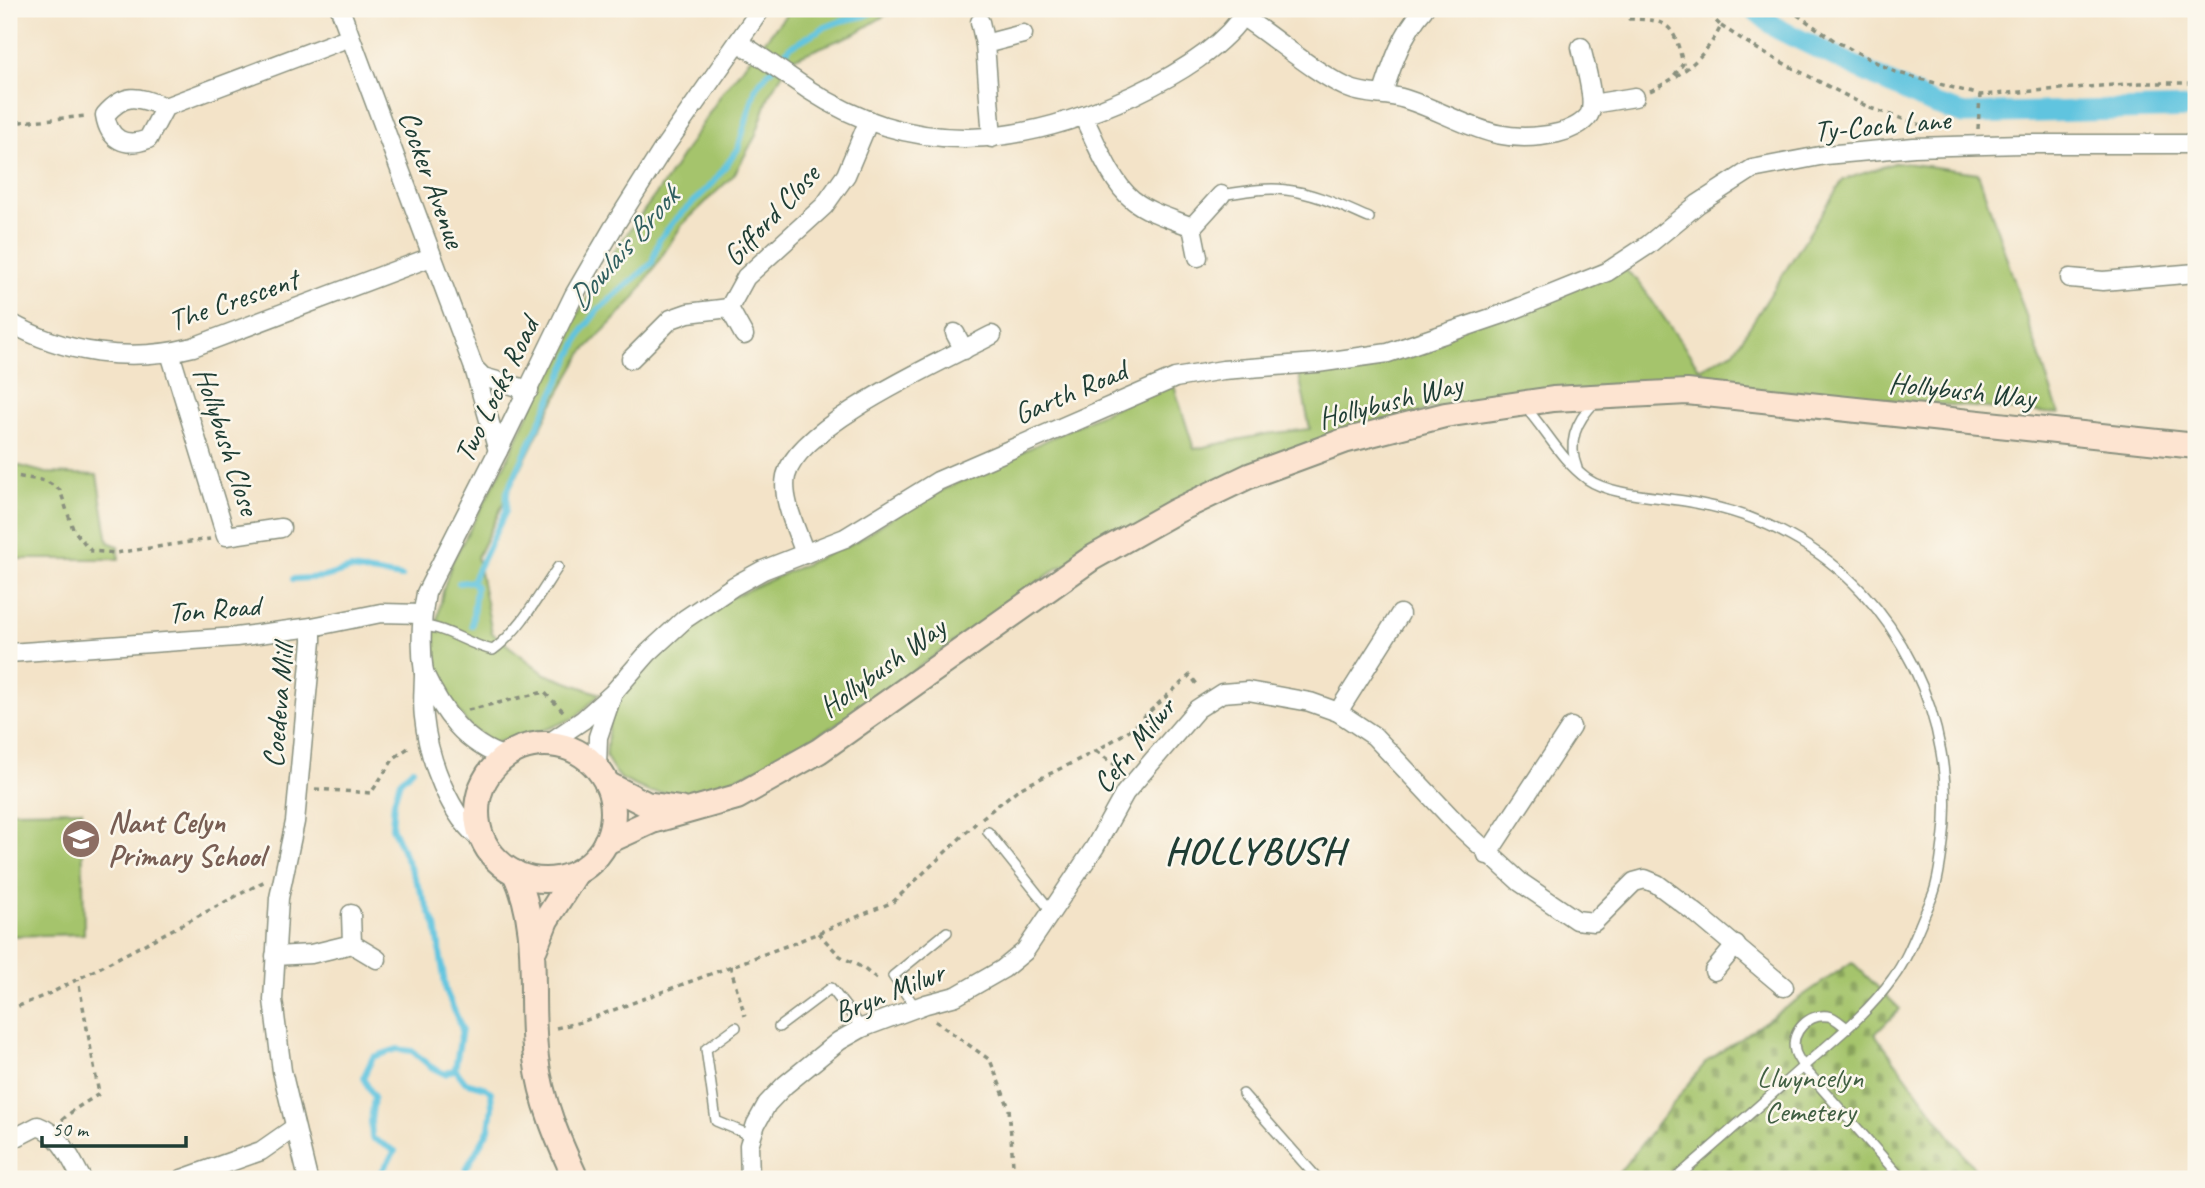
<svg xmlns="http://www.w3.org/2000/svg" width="2205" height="1188" font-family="Caveat,sans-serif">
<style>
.grass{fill:#a5c46c;stroke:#628050;stroke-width:2}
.cemetery{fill:url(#cemetery-stones);stroke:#628050;stroke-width:2}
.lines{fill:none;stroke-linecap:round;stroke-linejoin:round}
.stream{stroke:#61c4df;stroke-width:6}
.canal{stroke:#61c4df;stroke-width:21}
.lane-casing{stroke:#89907e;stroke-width:12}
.street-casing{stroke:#89907e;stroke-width:21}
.secondary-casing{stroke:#89907e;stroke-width:28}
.path{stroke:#89907e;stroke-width:3.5;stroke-dasharray:5 5;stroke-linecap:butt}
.lane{stroke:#fff;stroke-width:9}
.street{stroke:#fff;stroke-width:18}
.secondary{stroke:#fde4d1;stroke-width:24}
.labels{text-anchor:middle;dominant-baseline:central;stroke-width:5;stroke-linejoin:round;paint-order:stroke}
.street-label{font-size:30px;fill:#1f3d34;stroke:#fbf7ec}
.education-label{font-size:30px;font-weight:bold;fill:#785e54;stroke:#fbf7ec;text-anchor:start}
.park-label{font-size:30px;fill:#405f42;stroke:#fbf7ec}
.water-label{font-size:32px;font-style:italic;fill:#305f5f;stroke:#fbf7ec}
.district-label{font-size:37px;font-weight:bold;letter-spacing:2px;fill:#1f3d34;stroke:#fbf7ec}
</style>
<defs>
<pattern id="cemetery-stones" width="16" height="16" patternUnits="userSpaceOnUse" patternTransform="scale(1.75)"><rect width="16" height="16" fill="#a5c46c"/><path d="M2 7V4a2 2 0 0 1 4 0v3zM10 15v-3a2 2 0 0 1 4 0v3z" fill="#86a05a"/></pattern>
</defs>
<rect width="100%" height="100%" fill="#fbf7ec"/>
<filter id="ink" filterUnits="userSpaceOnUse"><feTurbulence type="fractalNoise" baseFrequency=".0143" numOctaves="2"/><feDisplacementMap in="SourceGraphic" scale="14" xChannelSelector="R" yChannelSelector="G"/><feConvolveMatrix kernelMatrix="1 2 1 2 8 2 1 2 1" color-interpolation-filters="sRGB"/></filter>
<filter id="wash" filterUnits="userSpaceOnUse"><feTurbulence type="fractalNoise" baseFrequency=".00686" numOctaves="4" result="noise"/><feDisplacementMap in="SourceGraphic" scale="28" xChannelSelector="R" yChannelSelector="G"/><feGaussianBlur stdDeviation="1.57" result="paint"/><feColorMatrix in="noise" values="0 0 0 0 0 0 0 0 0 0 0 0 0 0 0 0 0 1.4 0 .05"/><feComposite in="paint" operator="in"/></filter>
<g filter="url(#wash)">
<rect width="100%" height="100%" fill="#f3e3c8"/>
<g class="grass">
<polygon points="791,9 891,9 889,13 856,33 792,59 770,93 755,137 734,175 682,225 634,299 583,352 550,409 477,557 492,633 545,674 600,694 576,717 550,728 494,743 470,727 449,698 439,673 435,648 435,632 443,591 452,562 506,462 565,336 615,250 667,179 724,90"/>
<polygon points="1897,162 1978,173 2059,414 1705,385 1428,409 1058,568 854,713 772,763 717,786 686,794 649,792 621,779 612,768 606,756 609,719 634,672 712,606 857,541 909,506 1172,380 1194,449 1266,434 1310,429 1298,370 1338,367 1563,283 1613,259 1638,281 1700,369 1735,350 1843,180"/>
<polygon points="9,463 46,473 97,475 108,542 118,546 119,559 9,559"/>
<polygon points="82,810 84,934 9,936 9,811"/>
</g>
<polygon class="cemetery" points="1852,962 1900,1009 1875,1034 1976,1171 1977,1179 1614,1179 1706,1062"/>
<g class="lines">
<g class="stream">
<polyline points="293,579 324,577 351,569 402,577"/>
<polyline points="459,583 472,581"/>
<polyline points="472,625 476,587 472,581 506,511 507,492 583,330 598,310 652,263 659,240 675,220 713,183 738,149 756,87 790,47 823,28 841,21 865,16 877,9"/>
<polyline points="413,769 400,781 394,801 392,827 436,926 446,991 462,1029 455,1069 465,1082 486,1088 491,1092 492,1107 489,1129 466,1169 466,1179"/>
<polyline points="377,1179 395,1151 372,1138 371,1121 374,1097 363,1078 373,1057 397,1049 412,1051 431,1067 445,1074 455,1069"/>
</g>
<polyline class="canal" points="1754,9 1778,29 1933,104 1964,114 2196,108"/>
</g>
</g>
<g filter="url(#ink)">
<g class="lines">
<g class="lane-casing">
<g id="lane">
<path d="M1221,195C1241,192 1265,187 1286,190C1315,193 1343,207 1369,218"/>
<path d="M1525,407C1546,430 1561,460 1587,479C1613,497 1664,496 1696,503C1729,509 1760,519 1790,536C1898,594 1959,722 1943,843C1941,859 1939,877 1934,892C1930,903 1925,913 1921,923C1913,942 1905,962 1893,978C1869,1012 1836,1038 1806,1064C1762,1103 1719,1141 1675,1179"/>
<path d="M1577,468C1567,442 1576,421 1595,402"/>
<path d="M422,626C447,627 468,645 493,650C521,629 539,595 558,567"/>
<polyline points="988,832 1052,912"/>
<polyline points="916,1008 893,976 947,932"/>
<polyline points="736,1027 706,1049 716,1121 752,1136"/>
<polyline points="779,1027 831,988 862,1028"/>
<path d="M1847,1028C1841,1024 1835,1017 1828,1016C1809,1013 1790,1032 1795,1051C1796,1056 1801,1062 1803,1067L1902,1179"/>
<polyline points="1243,1094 1318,1179"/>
</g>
</g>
<g class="street-casing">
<g id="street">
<polyline points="340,9 474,368 483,377 529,390"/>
<path d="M1243,17C1275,38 1315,73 1348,88C1366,96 1387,93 1405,99C1464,118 1492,148 1558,133C1568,131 1583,124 1589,115C1597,102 1584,62 1581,47"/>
<polyline points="980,22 985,44"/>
<path d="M738,42C762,57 785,74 809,90C916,160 1023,146 1134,95C1174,76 1224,48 1247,9"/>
<path d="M1383,93C1393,62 1402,34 1424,9"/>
<polyline points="1592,104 1635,97"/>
<path d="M165,107L148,139C125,148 109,140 105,115C126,91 138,97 165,107L350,37"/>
<path d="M1083,116C1095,140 1111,183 1133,200C1149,213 1173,219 1192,227"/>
<polyline points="992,138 985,44 1023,34"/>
<polyline points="1198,257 1192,227 1221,195"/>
<polyline points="2070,278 2103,281 2196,273"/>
<path d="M9,322C64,354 131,363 193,347L431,257"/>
<polyline points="955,333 964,350"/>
<polyline points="744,335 729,308 746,277 824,206 846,175 869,120"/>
<polyline points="170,353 226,536 281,528"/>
<polyline points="631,359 671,319 688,313 729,308"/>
<polyline points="474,368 498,451"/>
<path d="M805,554C798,532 781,500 786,476C798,425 945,360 992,335"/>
<polyline points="9,653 236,637 312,627 381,613 422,614"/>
<path d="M424,673C420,646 421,620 426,593L498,451L574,295L613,228L661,152L761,9"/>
<polyline points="1338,712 1400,614"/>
<polyline points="546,745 583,720 613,693 648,653 685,619 734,586 763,570 845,538 938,481 1175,378 1223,370 1317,363 1388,353 1503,314 1607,272 1648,245 1698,204 1752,169 1825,155 1914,147 2021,144 2196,144"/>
<polyline points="597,768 598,737 612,696"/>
<path d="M483,841C449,817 428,757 424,717C422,702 424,687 424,673C442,711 465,745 506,757"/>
<polyline points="1487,855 1571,727"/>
<polyline points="351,914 352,944 377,959"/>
<polyline points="275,956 311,954 352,944"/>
<polyline points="1714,971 1736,945"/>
<path d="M9,1141L38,1126C62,1135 70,1158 82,1179"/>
<polyline points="182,1179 261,1151 294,1128"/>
<polyline points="308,1179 282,1071 273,1000 279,898 295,822 312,641 312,627"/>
<polyline points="750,1179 749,1145 756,1124 767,1104 785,1085 839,1041 862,1028 926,1004 956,996 1003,969 1025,951 1095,847 1125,793 1197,709 1222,693 1248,691 1310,702 1338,712 1374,736 1458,825 1520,882 1576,920 1594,922 1634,882 1645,879 1657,884 1697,914 1784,987"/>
</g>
</g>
<g class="secondary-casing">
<g id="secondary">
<circle cx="545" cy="812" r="68"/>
<polyline points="607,784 646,804 680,809"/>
<polyline points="606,842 652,821 737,797 819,751 1092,558 1176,511 1249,476 1344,441 1445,415 1553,399 1687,392 2196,446"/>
<path d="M515,873C542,931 528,996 536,1058C541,1101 558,1140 576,1179"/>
<polyline points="535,948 546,920 576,873"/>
</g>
</g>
<g class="path">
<path d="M1627,9L1629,19C1670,19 1674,26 1683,64L1672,78"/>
<polyline points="1789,9 1835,41 1895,72 1980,95 2140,83 2196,83"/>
<polyline points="1721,26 1764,53 1870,108 1927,127"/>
<path d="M1650,91C1681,76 1706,57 1721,26L1704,9"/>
<polyline points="9,123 87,116"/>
<polyline points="1978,129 1980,95"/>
<polyline points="9,475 46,481 60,490 73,529 91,551 116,553 210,539"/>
<polyline points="468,710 544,692 565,713"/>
<polyline points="1096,751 1122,770"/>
<polyline points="315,789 371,793 394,758 411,746"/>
<polyline points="982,818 1017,790 1096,751 1127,732 1190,675 1199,687"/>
<polyline points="818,933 840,956 863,968 879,981"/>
<polyline points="730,966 745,1016"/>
<polyline points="9,1010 53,992 265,881"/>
<polyline points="935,1021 990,1060 1009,1108 1014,1179"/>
<polyline points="556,1028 581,1022 794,943 893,902 976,823"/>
<polyline points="62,1120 75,1109 99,1094 78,979"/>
</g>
<use href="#lane" class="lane"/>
<use href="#street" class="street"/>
<use href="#secondary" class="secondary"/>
</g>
</g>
<defs>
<g id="school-disc" transform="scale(2.0125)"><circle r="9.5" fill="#8d6e63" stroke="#fbf7ec"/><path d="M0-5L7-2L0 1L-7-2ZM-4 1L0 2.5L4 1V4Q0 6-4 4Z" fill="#fff"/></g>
</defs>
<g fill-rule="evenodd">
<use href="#school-disc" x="81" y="839"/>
</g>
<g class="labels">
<g class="street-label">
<text transform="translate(1882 125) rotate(-5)">Ty-Coch Lane</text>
<text transform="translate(432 179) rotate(70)">Cocker Avenue</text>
<text transform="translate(771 215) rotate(-47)">Gifford Close</text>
<text transform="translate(233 300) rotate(-19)">The Crescent</text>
<text transform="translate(496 390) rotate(-64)">Two Locks Road</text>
<text transform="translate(1962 390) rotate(6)">Hollybush Way</text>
<text transform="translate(1070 392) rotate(-23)">Garth Road</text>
<text transform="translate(1390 401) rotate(-14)">Hollybush Way</text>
<text transform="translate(227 441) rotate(72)">Hollybush Close</text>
<text transform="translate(214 609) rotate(-5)">Ton Road</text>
<text transform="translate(882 667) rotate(-36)">Hollybush Way</text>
<text transform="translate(278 706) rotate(-85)">Coedeva Mill</text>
<text transform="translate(1134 745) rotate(-51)">Cefn Milwr</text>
<text transform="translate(889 992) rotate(-22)">Bryn Milwr</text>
</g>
<g class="education-label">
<text x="108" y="822">Nant Celyn<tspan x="108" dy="34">Primary School</tspan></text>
</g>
<g class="park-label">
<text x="1810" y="1077">Llwyncelyn<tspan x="1810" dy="34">Cemetery</tspan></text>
</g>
<g class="water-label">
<text transform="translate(623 248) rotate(-49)">Dowlais Brook</text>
</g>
<g class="district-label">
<text x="1255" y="850">HOLLYBUSH</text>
</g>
</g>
<rect width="2205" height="1188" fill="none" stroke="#fbf7ec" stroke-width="35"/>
<path d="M42 1136v10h144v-10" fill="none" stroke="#1f3d34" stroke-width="3.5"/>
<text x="52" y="1136" font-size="21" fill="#1f3d34" stroke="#fbf7ec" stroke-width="5" paint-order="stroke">50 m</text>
</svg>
